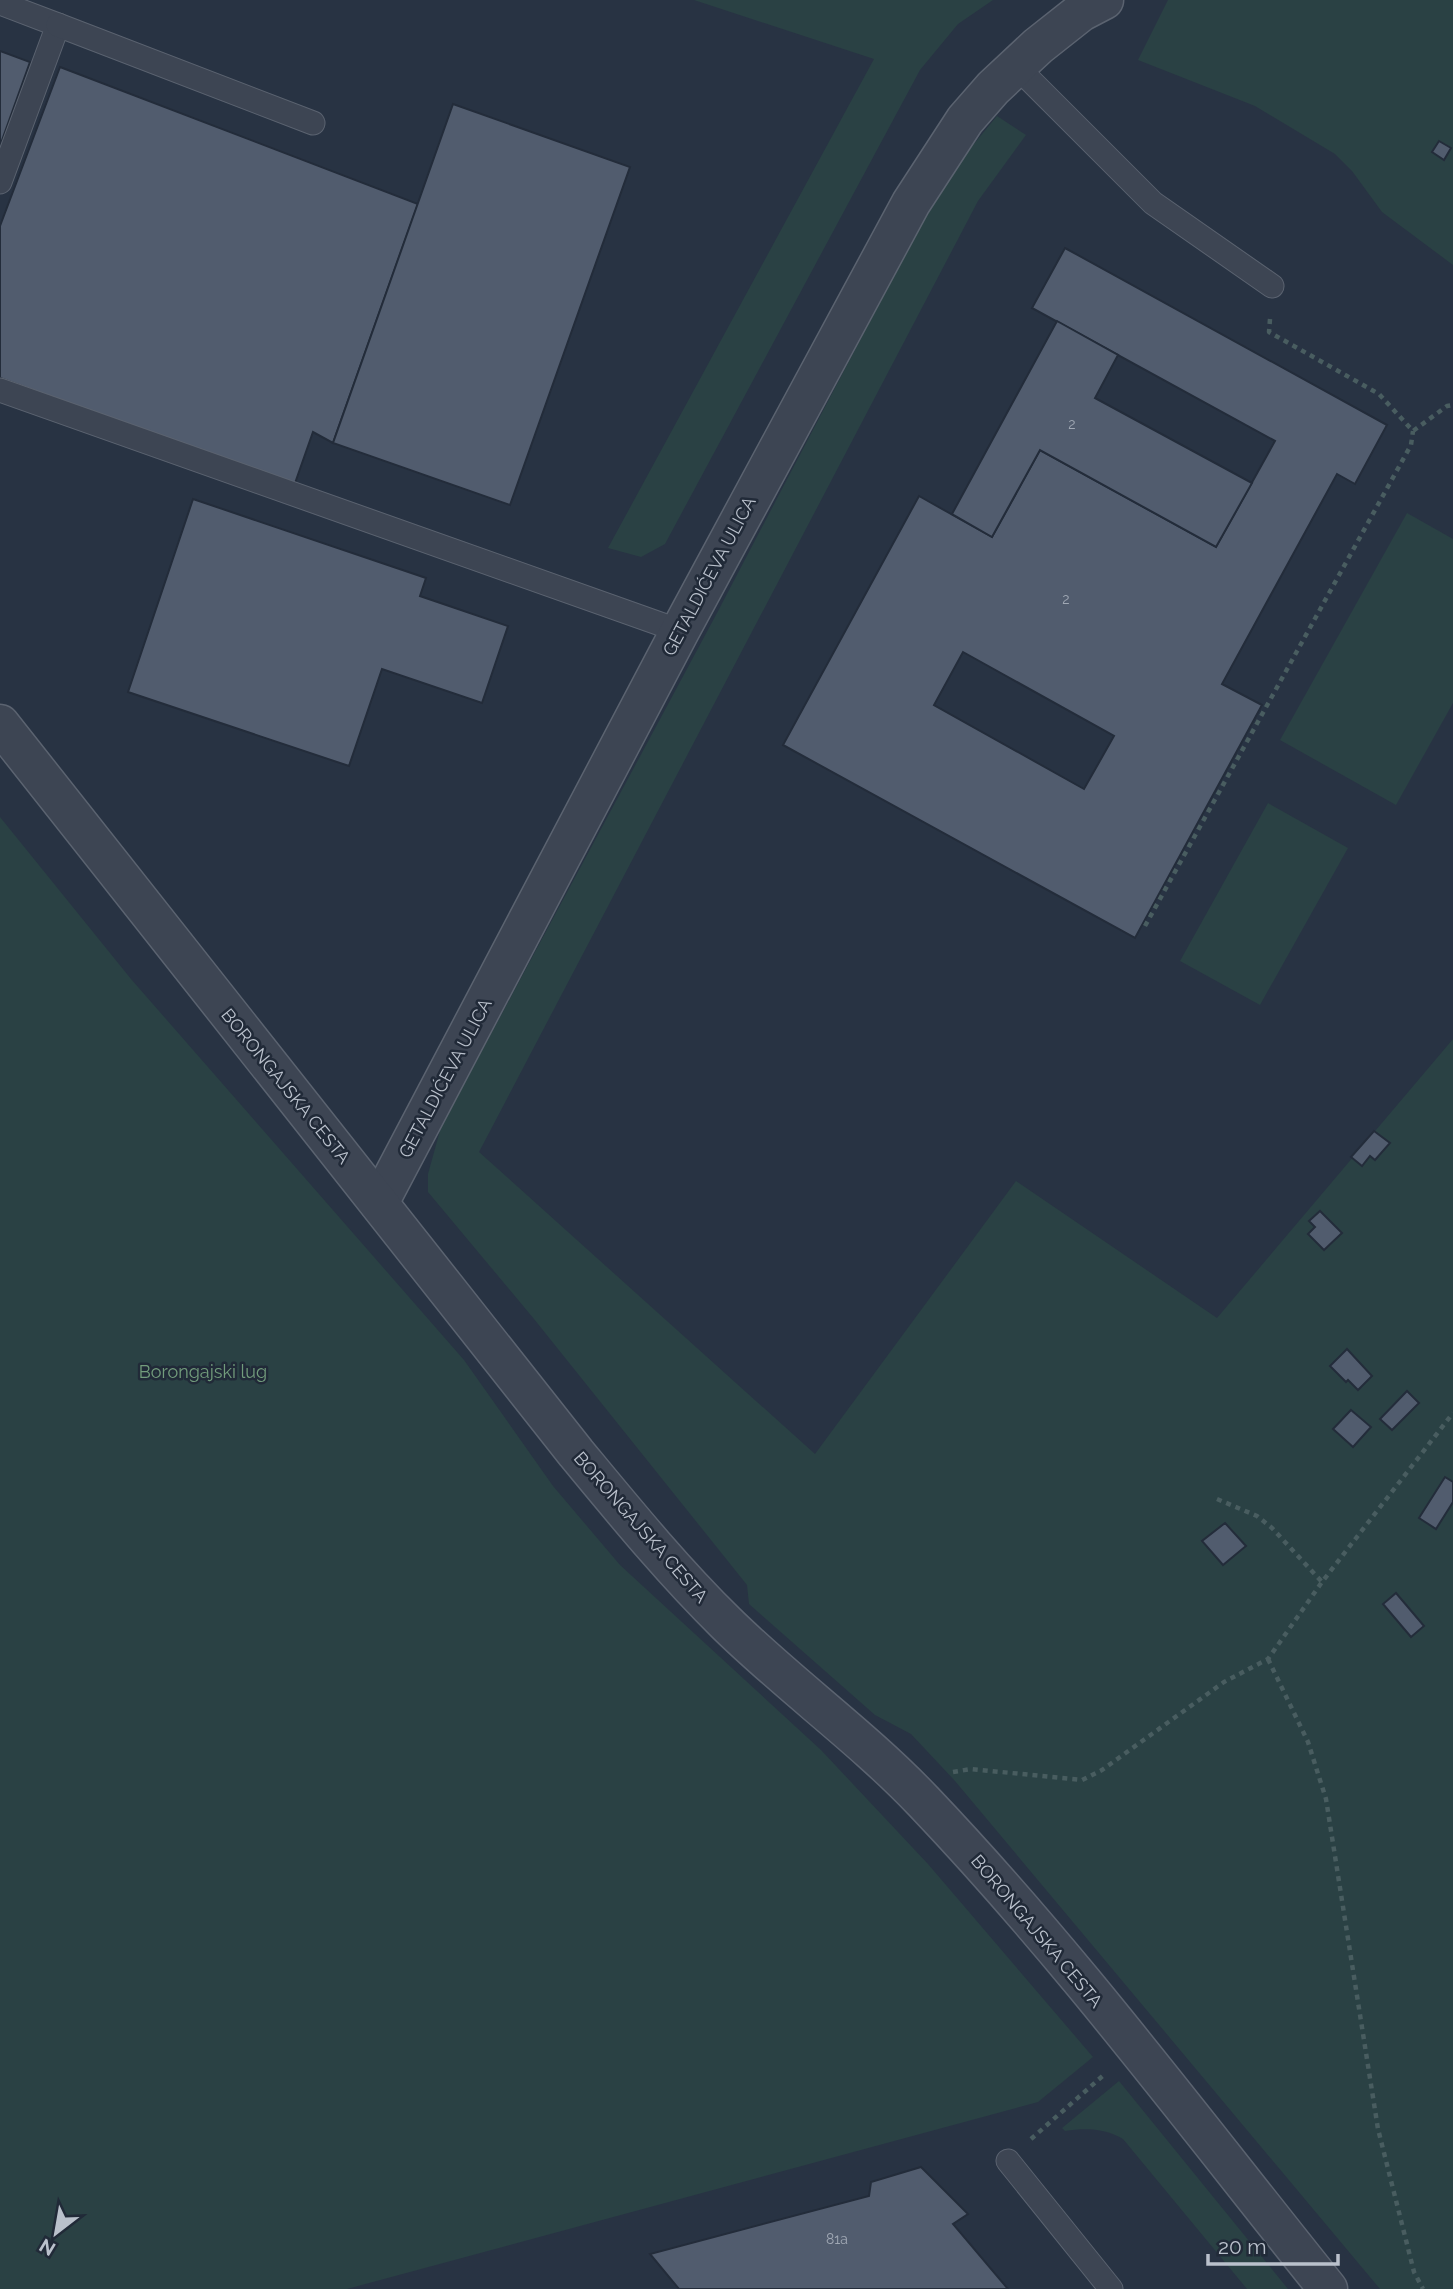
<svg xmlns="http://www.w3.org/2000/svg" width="1453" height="2289" font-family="Raleway,sans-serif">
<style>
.green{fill:#2a4144}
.building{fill:#515c6e;stroke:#232c3a;stroke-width:2;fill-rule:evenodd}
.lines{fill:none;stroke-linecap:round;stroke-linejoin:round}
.service-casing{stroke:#5b6370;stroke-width:25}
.minor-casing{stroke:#5b6370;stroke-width:41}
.tertiary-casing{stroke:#5b6370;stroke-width:41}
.path{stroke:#495d60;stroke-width:4.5;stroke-dasharray:5 5;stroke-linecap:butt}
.service{stroke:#3d4553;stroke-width:23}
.minor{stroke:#3d4553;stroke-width:38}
.tertiary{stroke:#3d4553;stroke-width:38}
.labels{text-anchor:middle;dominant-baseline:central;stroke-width:5;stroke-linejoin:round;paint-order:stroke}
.number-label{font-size:14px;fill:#a0a8b4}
.street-label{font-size:18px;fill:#bac1cc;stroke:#212a38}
.park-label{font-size:18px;fill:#729c7c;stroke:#212a38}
</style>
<rect width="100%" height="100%" fill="#283343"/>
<g class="green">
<polygon points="694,0 993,0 958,24 920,70 665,544 641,557 608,548 874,59"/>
<polygon points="1168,0 1453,0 1453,265 1382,212 1352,171 1335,154 1255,106 1138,60"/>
<polygon points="997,116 1026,135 978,201 479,1152 815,1454 1016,1181 1217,1318 1453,1039 1453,2289 1380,2289 955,1781 911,1734 875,1715 749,1604 747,1585 534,1319 428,1192 428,1174 441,1127 717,613 944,180"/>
<polygon points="1407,513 1453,539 1453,703 1396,805 1280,740"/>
<polygon points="1268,803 1348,848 1260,1005 1180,961"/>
<polygon points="0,817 131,979 464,1360 553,1486 620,1565 821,1750 928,1864 1093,2057 1038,2102 347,2289 0,2289"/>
<path d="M1119,2081L1288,2289H1247L1123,2139C1105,2128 1085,2128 1065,2131L1062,2128Z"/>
</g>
<g class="building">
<polygon points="0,51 30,62 0,146"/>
<polygon points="60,67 418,204 333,443 313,432 294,486 0,378 0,226"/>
<polygon points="453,104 630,167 510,505 333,443"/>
<polygon points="1439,141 1451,148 1444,160 1432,152"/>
<path d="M1065,248L1387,425L1355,484L1337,474L1222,684L1262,705L1135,938L783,745L919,496L992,537L1040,450L1216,547L1275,441L1032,308ZM963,652L1114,736L1084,789L934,705Z"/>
<polygon points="1057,321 1118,355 1095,398 1252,483 1216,547 1040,450 992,537 952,514"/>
<polygon points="193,499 426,578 420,596 508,626 482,703 382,669 349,766 128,692"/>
<polygon points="1374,1131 1390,1143 1375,1160 1370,1156 1362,1166 1351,1157"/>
<polygon points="1320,1211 1342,1233 1324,1250 1308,1234 1315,1227 1309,1221"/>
<polygon points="1347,1349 1372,1376 1358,1390 1348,1380 1346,1382 1330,1366"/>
<polygon points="1407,1391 1419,1403 1392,1430 1380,1419"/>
<polygon points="1351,1410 1371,1427 1353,1447 1333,1429"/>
<polygon points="1445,1477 1453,1482 1453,1502 1436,1529 1419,1518"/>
<polygon points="1225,1523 1246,1546 1223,1565 1202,1541"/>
<polygon points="1396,1593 1424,1626 1411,1637 1383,1604"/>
<polygon points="921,2167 968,2214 953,2224 1008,2289 679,2289 650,2254 869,2196 871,2182"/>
</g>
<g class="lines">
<g class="service-casing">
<g id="service">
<polyline points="0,3 58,25 0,182"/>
<polyline points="58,25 313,123"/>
<polyline points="1016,66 1153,203 1272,286"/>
<polyline points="0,390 680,631"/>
<polyline points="1008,2161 1111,2289"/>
</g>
</g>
<g class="minor-casing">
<polyline id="minor" points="379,1203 680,631 911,203 965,120 993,88 1038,46 1081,12 1104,0"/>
</g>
<g class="tertiary-casing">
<path id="tertiary" d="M0,724L576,1453C624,1511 672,1570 726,1623C789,1685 862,1737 923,1801C1069,1954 1196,2125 1328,2289"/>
</g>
<g class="path">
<polyline points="1270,319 1269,332 1379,394 1413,431 1447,406 1453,405"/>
<polyline points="1145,926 1411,445 1413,431"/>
<polyline points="1217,1499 1257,1516 1272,1528 1322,1582"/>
<polyline points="1268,1659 1308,1742 1326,1799 1378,2129 1414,2272 1423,2289"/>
<polyline points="953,1772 971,1769 1082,1780 1102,1770 1224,1682 1268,1659 1322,1582 1453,1413"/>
<polyline points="1031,2139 1106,2073"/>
</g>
<use href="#service" class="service"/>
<use href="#minor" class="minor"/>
<use href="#tertiary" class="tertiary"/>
</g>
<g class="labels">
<g class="number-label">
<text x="1072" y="424">2</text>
<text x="1066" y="599">2</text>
<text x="837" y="2239">81a</text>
</g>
<g class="street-label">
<text transform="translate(709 576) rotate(-62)">GETALDIĆEVA ULICA</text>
<text transform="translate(445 1078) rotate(-62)">GETALDIĆEVA ULICA</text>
<text transform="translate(286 1086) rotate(51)">BORONGAJSKA CESTA</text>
<text transform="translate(641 1527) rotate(49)">BORONGAJSKA CESTA</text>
<text transform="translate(1037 1931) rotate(50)">BORONGAJSKA CESTA</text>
</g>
<g class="park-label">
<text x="203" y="1371">Borongajski lug</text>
</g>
</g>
<g transform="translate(56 2233) rotate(211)" stroke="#212a38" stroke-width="5" paint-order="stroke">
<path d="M0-5L12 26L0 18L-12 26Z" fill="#bac1cc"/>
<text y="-10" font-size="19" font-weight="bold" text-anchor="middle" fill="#bac1cc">N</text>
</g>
<path d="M1208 2254v10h130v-10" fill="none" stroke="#bac1cc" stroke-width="3.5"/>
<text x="1218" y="2254" font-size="21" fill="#bac1cc" stroke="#212a38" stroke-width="5" paint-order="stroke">20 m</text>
</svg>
